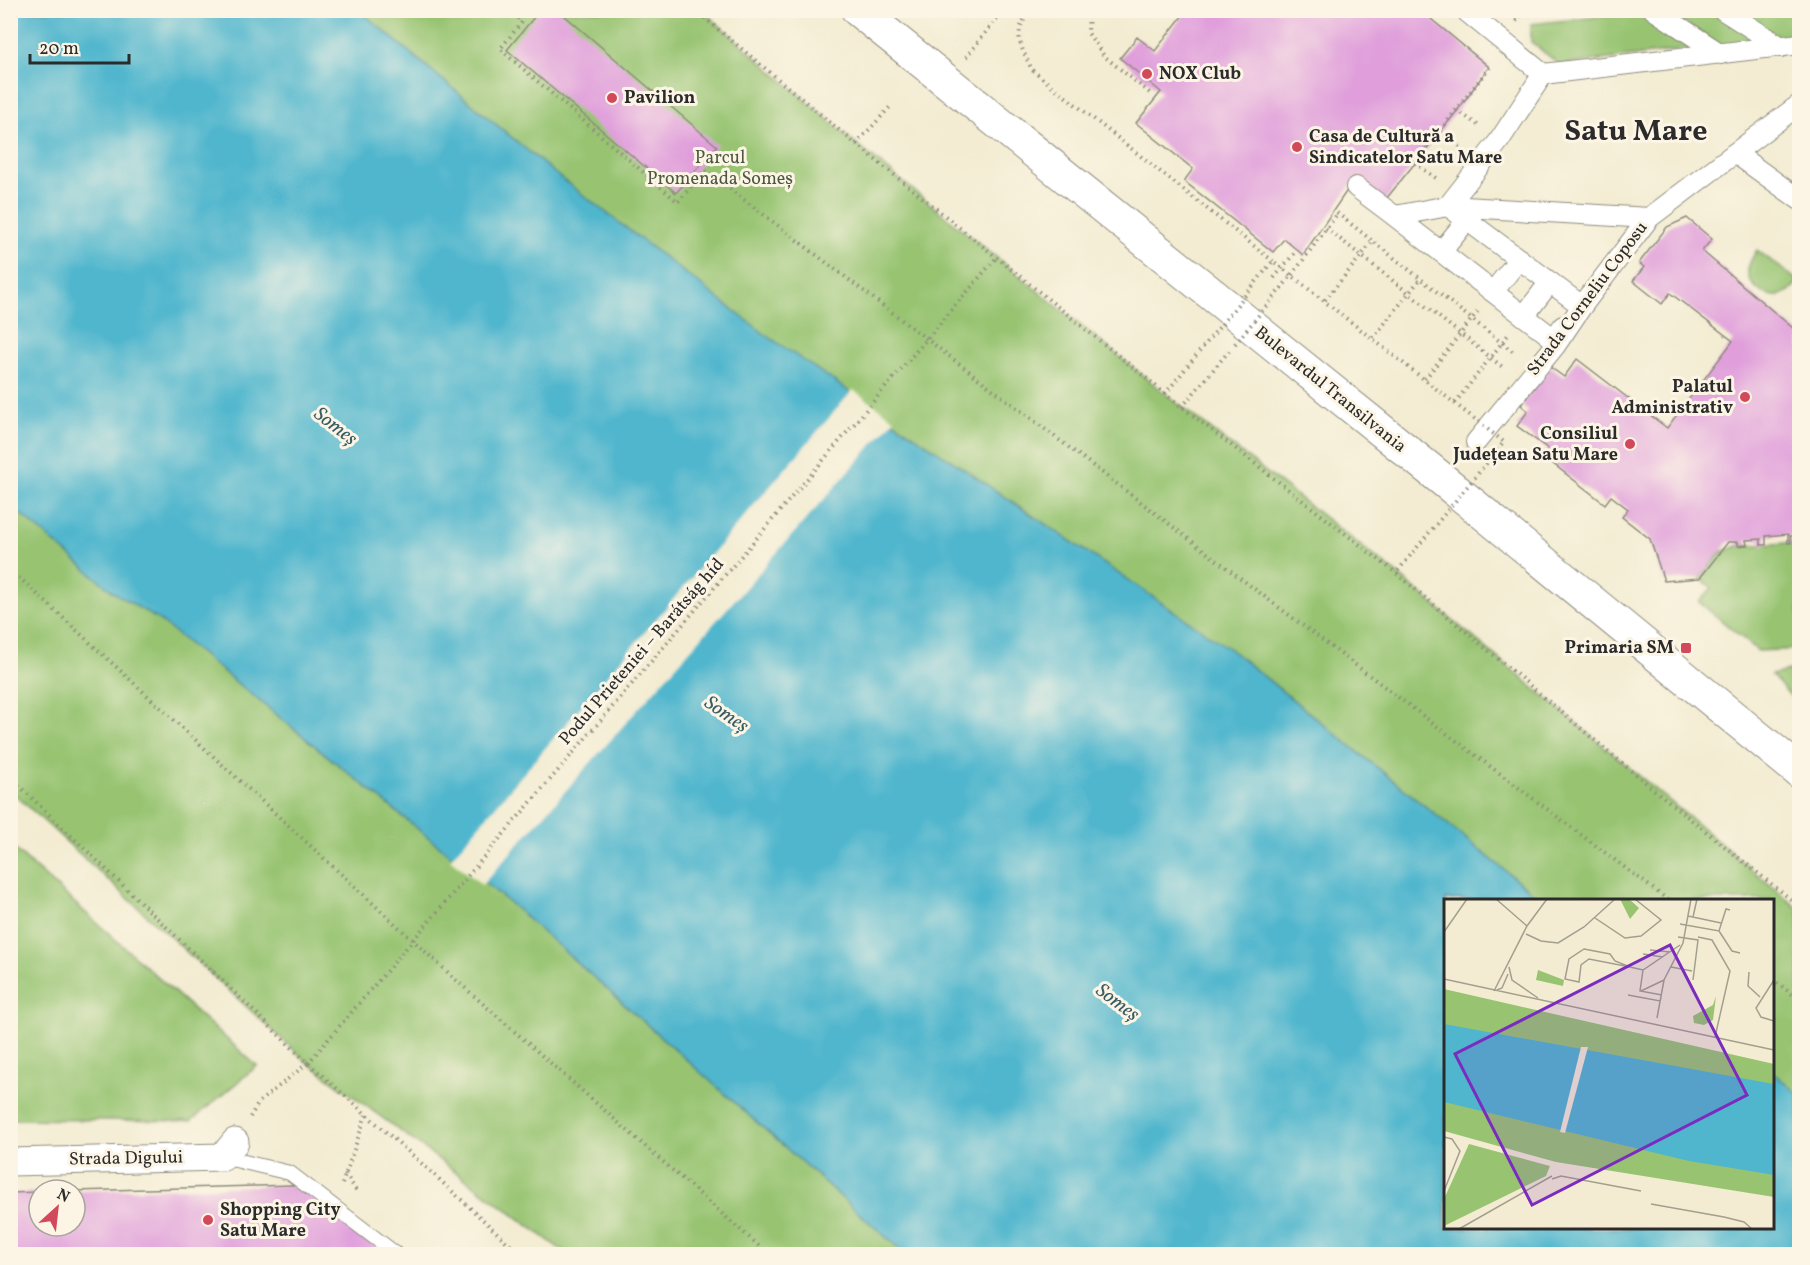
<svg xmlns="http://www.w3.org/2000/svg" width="1810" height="1265" font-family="Vollkorn,serif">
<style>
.green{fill:#98c472;stroke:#62784e;stroke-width:1.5;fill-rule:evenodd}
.water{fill:#4fb6cd;stroke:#3d707c;stroke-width:1.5}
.pier{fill:#f3ecd2}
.building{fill:#e09fdb}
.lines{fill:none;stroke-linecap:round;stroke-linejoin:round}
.service-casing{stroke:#8f8c7e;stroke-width:16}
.pedestrian-casing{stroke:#8f8c7e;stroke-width:22}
.minor-casing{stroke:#8f8c7e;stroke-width:29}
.tertiary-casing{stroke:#8f8c7e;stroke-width:35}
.path{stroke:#8f8c7e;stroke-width:4;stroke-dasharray:1.5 4.5;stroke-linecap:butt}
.service{stroke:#fff;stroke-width:14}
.pedestrian{stroke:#fff;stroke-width:20}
.minor{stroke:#fff;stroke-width:27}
.tertiary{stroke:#fff;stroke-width:33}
.path-bridge{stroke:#8f8c7e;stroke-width:4;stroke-dasharray:1.5 4.5;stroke-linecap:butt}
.poi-dot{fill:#d1495b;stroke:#fcf5e5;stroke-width:2}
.labels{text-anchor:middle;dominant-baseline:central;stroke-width:6;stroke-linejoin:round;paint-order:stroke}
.poi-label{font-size:18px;font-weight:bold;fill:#2b2b2b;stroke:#fcf5e5;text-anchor:start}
.park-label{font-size:18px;fill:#4c5940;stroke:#fcf5e5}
.street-label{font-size:18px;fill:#2b2b2b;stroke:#fcf5e5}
.water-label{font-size:20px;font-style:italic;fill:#385c64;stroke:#fcf5e5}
.town-label{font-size:30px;font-weight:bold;fill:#2b2b2b;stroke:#fcf5e5}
.inset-road{fill:none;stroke:#a39f8f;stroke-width:1.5}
.view{fill:#7b2cbf;fill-opacity:0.15;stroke:#7b2cbf;stroke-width:3}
.inset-edge{fill:none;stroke:#2b2b2b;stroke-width:3}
</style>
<rect width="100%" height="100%" fill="#fcf5e5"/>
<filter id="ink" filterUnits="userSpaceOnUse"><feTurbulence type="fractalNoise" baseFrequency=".0167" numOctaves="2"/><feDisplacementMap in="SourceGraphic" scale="12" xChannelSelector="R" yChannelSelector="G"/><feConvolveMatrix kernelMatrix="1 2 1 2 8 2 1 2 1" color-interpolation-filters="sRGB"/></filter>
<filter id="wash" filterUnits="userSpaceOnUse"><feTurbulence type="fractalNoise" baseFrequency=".008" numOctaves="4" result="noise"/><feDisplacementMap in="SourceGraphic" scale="24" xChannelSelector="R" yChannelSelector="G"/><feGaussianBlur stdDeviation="1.35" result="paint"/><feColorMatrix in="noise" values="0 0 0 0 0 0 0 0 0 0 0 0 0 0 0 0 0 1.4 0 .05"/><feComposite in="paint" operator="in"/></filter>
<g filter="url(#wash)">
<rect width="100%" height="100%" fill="#f3ecd2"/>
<g class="green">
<path d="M10,11H703L856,144L1182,407L1396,573L1799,909V1254H567L308,1063L11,791ZM1446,900H1772V1228H1446Z"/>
<polygon points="1667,11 1712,11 1762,42 1722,47"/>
<polygon points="1737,11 1799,11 1799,36 1782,39"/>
<polygon points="1645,12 1700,48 1560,65 1531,42 1531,24"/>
<path d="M1757,250L1798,281C1788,296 1774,301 1759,290C1742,278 1747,265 1757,250Z"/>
<polygon points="1788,543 1799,544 1799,649 1758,651 1699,602 1712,588 1700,578 1721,552 1738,546"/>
<polygon points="1799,669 1800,669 1799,705 1771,675"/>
<polygon points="10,846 11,846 257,1066 191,1121 11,1119"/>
</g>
<polygon class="water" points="10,11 360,11 557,175 766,335 1230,649 1542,900 1446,900 1446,1228 1772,1228 1773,1073 1799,1094 1799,1254 905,1254 511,904 159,620 113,592 11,506"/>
<polygon class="pier" points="853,390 895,419 482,885 450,859"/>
<g id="blocks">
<g class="building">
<polygon points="540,10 558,10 717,146 676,193 507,50"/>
<polygon points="1187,10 1420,10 1489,67 1457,111 1382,204 1352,183 1303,255 1284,239 1273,252 1184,181 1193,169 1136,123 1161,92 1120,58 1137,37 1155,51"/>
<polygon points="1687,218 1712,239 1702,251 1800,334 1800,536 1790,536 1791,543 1788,543 1788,534 1766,536 1766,545 1761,545 1761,539 1746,540 1747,545 1738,546 1738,542 1728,542 1700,578 1664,581 1650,539 1622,517 1628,509 1611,496 1605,504 1543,456 1548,449 1517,426 1528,411 1521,405 1550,367 1564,377 1577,359 1667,428 1733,341 1670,293 1662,304 1633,281 1644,267 1639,263 1667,227"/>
<polygon points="295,1185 385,1254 10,1254 10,1193 39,1192 39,1226 75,1226 75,1191"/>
</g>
</g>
</g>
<g filter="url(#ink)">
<use href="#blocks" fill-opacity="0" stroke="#8f8c7e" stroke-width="1.5"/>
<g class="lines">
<g class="service-casing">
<polyline id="service" points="223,1157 290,1173 396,1254"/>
</g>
<g class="pedestrian-casing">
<g id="pedestrian">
<polyline points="1654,10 1721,54"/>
<polyline points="1723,10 1781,47"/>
<polyline points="1467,12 1543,74 1800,44"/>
<polyline points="1543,74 1499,141 1448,206 1582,306"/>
<polyline points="1735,153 1800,200"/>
<polyline points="1356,187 1388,211 1554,339 1563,326"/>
<polyline points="1395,216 1448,206 1649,218"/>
<polyline points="1441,252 1467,220"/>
<polyline points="1493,292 1519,259"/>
<polyline points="1524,316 1550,282"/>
<polyline points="1476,442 1555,346 1582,306 1649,218 1800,104"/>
</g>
</g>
<g class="minor-casing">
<polyline id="minor" points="10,1162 223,1157 235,1142"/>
</g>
<g class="tertiary-casing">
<polyline id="tertiary" points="858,10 1443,480 1800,772"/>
</g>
<g class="path">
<polyline points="509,10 522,22 500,49 678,202 705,170 1273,603 1668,900"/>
<polyline points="695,10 856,144 1182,407 1396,573 1647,784 1800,907"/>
<path d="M1031,10C1011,34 1021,46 1032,70L1273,261"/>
<polyline points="1089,10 1088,33 1104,56 1151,94"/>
<polyline points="1516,21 1527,10"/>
<polyline points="966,57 1004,10"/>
<polyline points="1457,110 1479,126"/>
<polyline points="1440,131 1461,147"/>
<polyline points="856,144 891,106"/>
<polyline points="1415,163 1492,64"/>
<polyline points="1415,163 1436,178"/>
<polyline points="1337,213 1516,354"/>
<polyline points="1326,228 1505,369"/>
<polyline points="1292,275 1338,213"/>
<polyline points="1274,278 1297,250"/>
<polyline points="1325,300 1374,240"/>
<polyline points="1373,338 1421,278"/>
<polyline points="1425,379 1478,311"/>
<polyline points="1455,403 1508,335"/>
<polyline points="1182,407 1229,351"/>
<polyline points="10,569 456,980 768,1254"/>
<polyline points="10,777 308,1063 428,1169 520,1254"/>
<polyline points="1772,979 1800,1000"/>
<polyline points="250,1117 259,1102 308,1063"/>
<polyline points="345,1174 358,1193"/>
<polyline points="342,1184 366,1115"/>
</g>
<use href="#service" class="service"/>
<use href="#pedestrian" class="pedestrian"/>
<use href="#minor" class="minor"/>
<use href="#tertiary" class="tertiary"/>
<g class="path-bridge">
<polyline points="1235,344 1292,275"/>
<polyline points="1165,394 1273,261 1504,442 1396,573"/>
<polyline points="308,1063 996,258"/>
<polyline points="334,1215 336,1208"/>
</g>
</g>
</g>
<g class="poi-dot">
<circle cx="1147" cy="74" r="6"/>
<circle cx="612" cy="98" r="6"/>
<circle cx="1297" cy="147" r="6"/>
<circle cx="1745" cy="397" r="6"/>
<circle cx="1630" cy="444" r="6"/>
<rect x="1680" y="642" width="12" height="12" rx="3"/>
<circle cx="208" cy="1220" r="6"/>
</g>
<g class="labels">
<g class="poi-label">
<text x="1159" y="74">NOX Club</text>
<text x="624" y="98">Pavilion</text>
<text x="1309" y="137">Casa de Cultură a<tspan x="1309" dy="21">Sindicatelor Satu Mare</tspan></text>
<text x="1733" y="387" text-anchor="end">Palatul<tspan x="1733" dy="21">Administrativ</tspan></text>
<text x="1618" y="434" text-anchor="end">Consiliul<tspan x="1618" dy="21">Județean Satu Mare</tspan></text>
<text x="1674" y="648" text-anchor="end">Primaria SM</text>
<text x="220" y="1210">Shopping City<tspan x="220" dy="21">Satu Mare</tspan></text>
</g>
<g class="park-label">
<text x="720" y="158">Parcul<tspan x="720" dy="21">Promenada Someș</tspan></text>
</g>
<g class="street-label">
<text transform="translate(1588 299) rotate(-53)">Strada Corneliu Coposu</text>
<text transform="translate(1330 390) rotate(39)">Bulevardul Transilvania</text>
<text transform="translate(642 652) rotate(-49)">Podul Prieteniei – Barátság híd</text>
<text transform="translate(126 1159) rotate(-1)">Strada Digului</text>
</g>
<g class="water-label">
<text transform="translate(335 427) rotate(38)">Someș</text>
<text transform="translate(726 715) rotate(35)">Someș</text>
<text transform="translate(1117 1003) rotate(37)">Someș</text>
</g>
<g class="town-label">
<text x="1636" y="132">Satu Mare</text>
</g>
</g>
<g transform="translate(1444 899)">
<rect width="330" height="330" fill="#f3ecd2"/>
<path d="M176,0H185L195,9L186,20ZM94,71L120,81L119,87L92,81ZM0,90L330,165V298L112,263L0,232ZM272,97L269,121L260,126L250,124L249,117L269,106ZM25,245L106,267L102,277L0,327V300Z" fill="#98c472"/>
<path d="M0,125L330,185V276L245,262L0,203Z" fill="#4fb6cd"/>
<path d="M137,148H144L121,234L116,233Z" fill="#f3ecd2"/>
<path class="inset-road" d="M52,0L83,27M244,17L277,24M249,18L253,0M151,19L181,39L197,37L217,21L191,0M236,25L275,32L282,10L286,11M275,32L288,52L296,54M0,33L23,0M82,35L97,42L114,44L140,28L171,0M234,38L254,41L249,81M254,38L268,41L286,72L271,138M140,50L166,55L171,62L186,68L145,60L137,66L135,83L121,80L125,60ZM206,51L226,53M199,55L219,58M65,68L68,81L94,99M186,68L199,71L236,46M227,68L248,72M199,71L196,92L218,96M305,73L304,87L316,98M0,80L330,151M330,81L312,109L317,118L330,122M53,91L58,89L64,75M50,92L83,27L103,0M197,92L220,81M184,96L216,102L217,99M213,119L220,81L239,44L247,0M0,238L8,240L16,252L0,292M108,280L117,277L197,292M207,305L280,318L300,323L308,330M15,330L108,277"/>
<path class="view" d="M226,46L303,196L88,306L11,155Z"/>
<rect width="330" height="330" class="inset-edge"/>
</g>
<rect width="1810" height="1265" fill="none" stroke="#fcf5e5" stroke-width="36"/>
<g transform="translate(57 1208) rotate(27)"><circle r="28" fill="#fcf5e5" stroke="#a8a49b" stroke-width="1.5"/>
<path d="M0-4.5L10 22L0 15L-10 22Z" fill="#d1495b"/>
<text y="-9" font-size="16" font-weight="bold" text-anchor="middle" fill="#2b2b2b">N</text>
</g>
<path d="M30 54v9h99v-9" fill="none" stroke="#2b2b2b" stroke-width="3"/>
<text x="39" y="54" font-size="18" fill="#2b2b2b" stroke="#fcf5e5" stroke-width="4.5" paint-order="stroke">20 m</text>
</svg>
